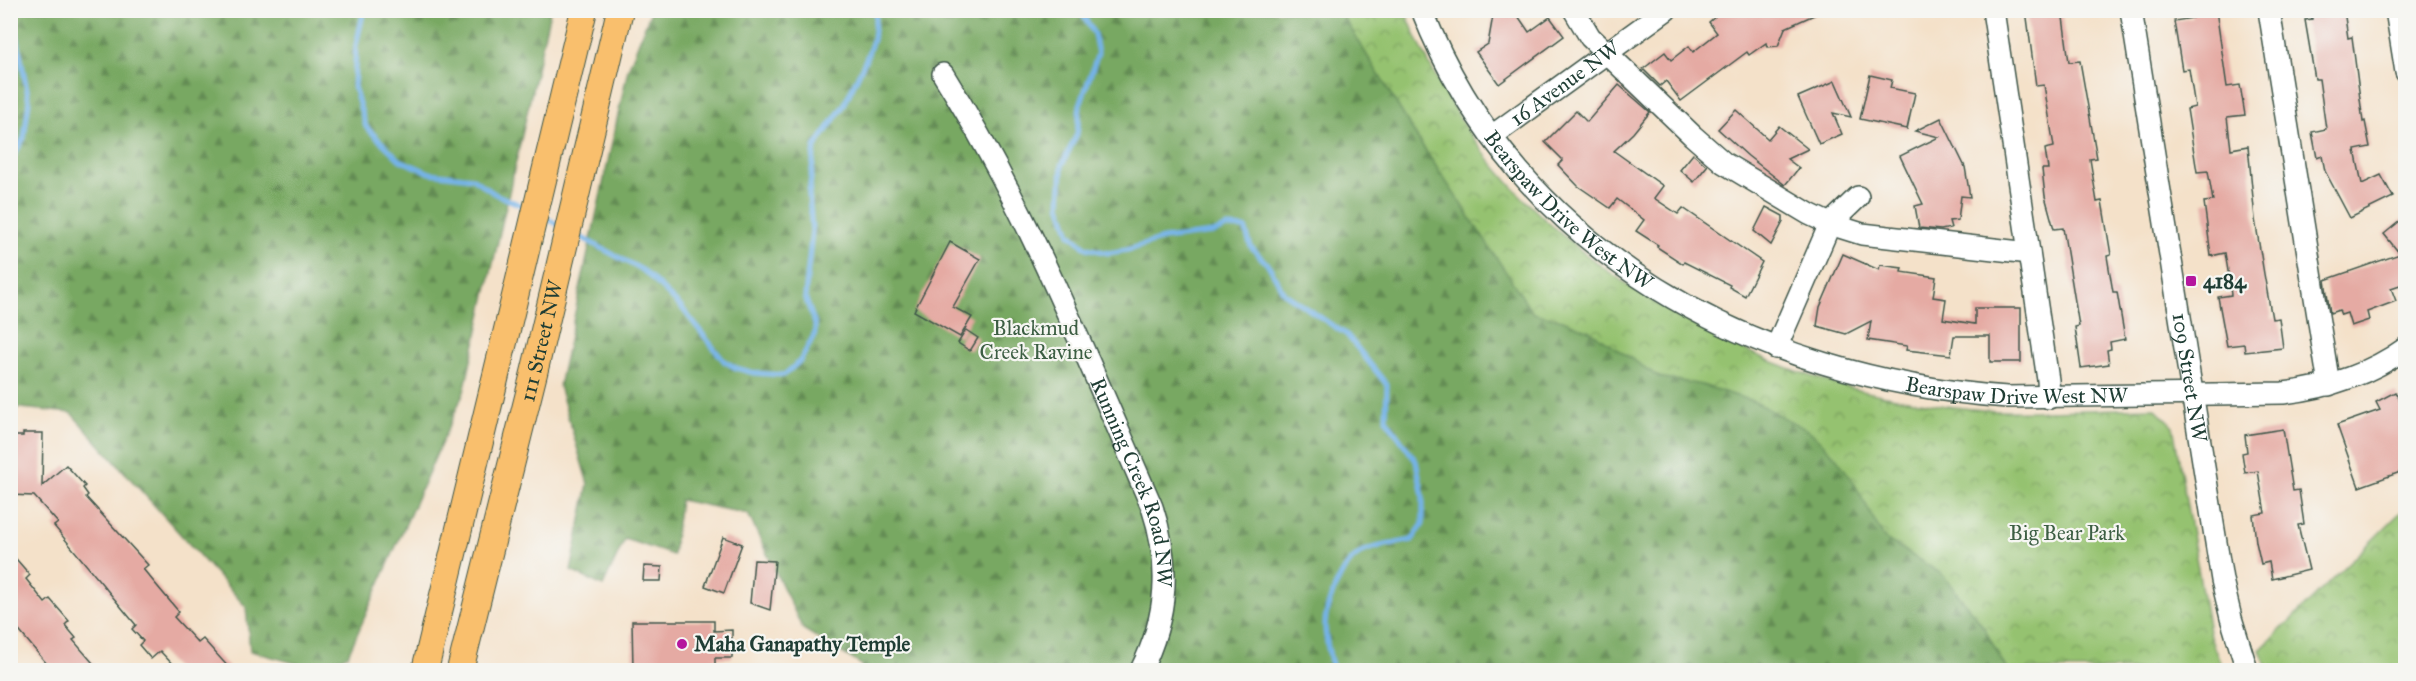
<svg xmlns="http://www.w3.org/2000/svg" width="2416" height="681" font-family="'IM FELL Great Primer',serif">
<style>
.forest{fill:url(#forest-firs);stroke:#4c724b;stroke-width:1.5}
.park{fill:url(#park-crowns);stroke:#5a8052;stroke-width:1.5}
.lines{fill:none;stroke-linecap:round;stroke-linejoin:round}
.stream{stroke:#75b3e8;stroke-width:5}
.building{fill:#e5aaa3}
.minor-casing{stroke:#3f564a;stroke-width:24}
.major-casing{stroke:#3f564a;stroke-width:28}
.minor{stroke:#fff;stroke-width:21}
.major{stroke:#f9bf6d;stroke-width:26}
.poi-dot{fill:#b5179e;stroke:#f6f6f2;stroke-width:2}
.labels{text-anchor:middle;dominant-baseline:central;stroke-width:4.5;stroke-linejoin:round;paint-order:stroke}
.street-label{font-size:21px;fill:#1f3d34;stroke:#f6f6f2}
.poi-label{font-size:21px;font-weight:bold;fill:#1f3d34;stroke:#f6f6f2;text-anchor:start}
.park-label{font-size:21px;fill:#3c5e43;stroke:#f6f6f2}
</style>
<defs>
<pattern id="forest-firs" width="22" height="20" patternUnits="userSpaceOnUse" patternTransform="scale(1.5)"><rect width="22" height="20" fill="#78a862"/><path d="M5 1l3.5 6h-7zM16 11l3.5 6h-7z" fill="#628a52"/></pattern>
<pattern id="park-crowns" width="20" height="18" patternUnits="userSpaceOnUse" patternTransform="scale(1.5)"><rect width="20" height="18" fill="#95c270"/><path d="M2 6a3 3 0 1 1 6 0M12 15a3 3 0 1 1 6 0" fill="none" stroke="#799f5d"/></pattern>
</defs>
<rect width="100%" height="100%" fill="#f6f6f2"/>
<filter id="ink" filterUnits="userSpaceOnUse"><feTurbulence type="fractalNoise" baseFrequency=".0167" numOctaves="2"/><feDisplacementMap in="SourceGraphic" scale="12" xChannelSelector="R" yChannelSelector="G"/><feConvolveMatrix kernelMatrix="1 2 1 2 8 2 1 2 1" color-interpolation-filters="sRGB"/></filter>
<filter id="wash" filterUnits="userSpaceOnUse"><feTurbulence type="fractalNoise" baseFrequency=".008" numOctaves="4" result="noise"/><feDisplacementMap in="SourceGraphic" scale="24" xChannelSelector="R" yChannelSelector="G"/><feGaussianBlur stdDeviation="1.35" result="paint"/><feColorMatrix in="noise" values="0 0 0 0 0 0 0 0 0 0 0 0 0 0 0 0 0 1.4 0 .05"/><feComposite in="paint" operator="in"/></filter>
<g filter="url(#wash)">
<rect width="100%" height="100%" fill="#f4e1c9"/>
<g class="forest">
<polygon points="11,10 550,11 464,392 348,655 313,668 250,651 246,607 71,413 11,407"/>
<polygon points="651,11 1340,11 1420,142 1533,312 1563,320 1590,331 1659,377 1702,385 1753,401 1811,432 1835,456 1853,481 1884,538 1942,574 1983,626 2007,670 861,670 862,665 803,629 748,514 680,500 673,555 625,539 603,586 571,571 588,484 559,386 628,69"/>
</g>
<g class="park">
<path d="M1340,11H1406C1412,31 1422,50 1432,69C1450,104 1471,139 1497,169C1593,285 1764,379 1913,401C1941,405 1971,410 2000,411C2051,412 2104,409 2155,408L2173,426L2210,637L2223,670H2007L1983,626L1942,574L1884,538L1853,481L1835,456L1811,432L1753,401L1702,385L1659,377L1590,331L1563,320L1533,313L1420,142Z"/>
<polygon points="2405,508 2405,670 2268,670 2260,650"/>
</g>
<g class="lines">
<g class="stream">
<polyline points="364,10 356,45 354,87 366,127 400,160 430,173 472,178 495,194 530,209"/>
<path d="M1080,10L1094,34L1098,53L1080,105L1077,134L1062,165L1060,205L1070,234L1087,248L1108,253L1127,250L1163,239L1213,233L1227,227L1245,228L1251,247L1269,266L1284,293L1347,335L1387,385L1386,419L1416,461L1423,496V524L1412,540C1395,544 1372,545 1358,555C1342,565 1325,606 1325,625C1325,639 1330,656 1333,670"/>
<polyline points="10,162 24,138 29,101 12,10"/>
<polyline points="541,215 562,227"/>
<polyline points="575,234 644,271 682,308 724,361 736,368 754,373 784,375 801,360 815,333 815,324 805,297 812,231 809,194 815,147 844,105 866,59 873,40 876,10"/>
</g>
</g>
<g id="blocks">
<g class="building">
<polygon points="1494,10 1514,10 1529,32 1550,17 1564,36 1499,84 1476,52 1488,44"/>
<polygon points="1723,10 1825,10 1785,28 1778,46 1767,47 1766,43 1749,55 1747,52 1681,101 1666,81 1660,86 1643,69 1665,52 1671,60 1689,46 1693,52 1717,33 1709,22"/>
<polygon points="2026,10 2062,10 2069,62 2080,61 2097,158 2090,159 2097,202 2102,201 2111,255 2107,256 2113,292 2117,292 2125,339 2110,342 2111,349 2107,350 2109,364 2081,368 2075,327 2079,326 2063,228 2054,229 2045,196 2042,169 2048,169 2045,149 2054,147 2044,85 2036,86"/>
<polygon points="2191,10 2216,10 2227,87 2240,85 2245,115 2227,117 2231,149 2248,146 2255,219 2264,274 2272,319 2279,318 2283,348 2245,352 2244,344 2227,346 2218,297 2231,295 2228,271 2225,253 2211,256 2204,202 2213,201 2208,171 2197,172 2187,109 2195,107 2189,69 2182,70 2174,21 2193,18"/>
<polygon points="2311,10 2344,10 2348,38 2352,37 2363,122 2365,121 2370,147 2355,150 2362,184 2381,175 2393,197 2350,218 2325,171 2322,156 2317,158 2312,132 2326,129 2319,79 2315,79 2305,20 2312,19"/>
<polygon points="1870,75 1892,80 1890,88 1915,93 1907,129 1860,119"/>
<polygon points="1835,81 1851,117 1833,113 1842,134 1819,144 1798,97"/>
<polygon points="1619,85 1650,112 1633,133 1614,151 1663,186 1654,198 1678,214 1683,208 1762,262 1745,296 1729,287 1730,285 1684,262 1683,264 1657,247 1658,245 1636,231 1644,220 1617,199 1610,208 1578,186 1558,165 1563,160 1545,142 1576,111 1587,122"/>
<polygon points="1736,110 1768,139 1779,126 1808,149 1787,159 1799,168 1785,185 1748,156 1718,129"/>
<polygon points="1941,118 1965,167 1970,197 1961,196 1958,220 1949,221 1951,228 1941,230 1919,228 1915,206 1923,204 1900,156 1939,137 1915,131"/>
<polygon points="1693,154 1707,166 1694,182 1680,170"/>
<polygon points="1766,207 1783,216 1783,222 1771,245 1754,231"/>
<polygon points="2406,216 2406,283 2391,288 2396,301 2367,312 2369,320 2351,326 2347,313 2341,315 2339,310 2330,313 2325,280 2400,254 2384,234"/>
<polygon points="950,242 980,259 953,307 972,317 960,337 914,311"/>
<polygon points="1843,254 1879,270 1880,265 1902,268 1901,272 1936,277 1933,297 1946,299 1943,319 1975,324 1975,308 2021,308 2021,362 1990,362 1990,336 1954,336 1951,355 1906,350 1907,346 1868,340 1871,321 1846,334 1817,326 1820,307"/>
<polygon points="966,330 978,338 970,351 958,343"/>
<polygon points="2395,392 2406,410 2406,470 2359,487 2337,425 2380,410 2376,402"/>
<polygon points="2283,429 2293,491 2299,490 2304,524 2298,525 2309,570 2272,579 2269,562 2261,564 2256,542 2253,515 2265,513 2258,471 2245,473 2242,453 2247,452 2245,435"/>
<polygon points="23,433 43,433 42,486 66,465 85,486 83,488 88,495 86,497 148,565 143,569 179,612 174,617 198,643 203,639 231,670 178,670 160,651 151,659 139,645 143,641 132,629 136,625 54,526 58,523 34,496 10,495 10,436 23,436"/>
<polygon points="723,537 742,544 724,593 705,586"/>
<polygon points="10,552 30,575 26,579 45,603 50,599 69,621 65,625 76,638 73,640 99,670 52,670 10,620"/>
<polygon points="754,560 775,561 770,610 750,603"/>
<polygon points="644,566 662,567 661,581 643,581"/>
<polygon points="632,621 714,621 714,631 732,630 732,658 715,658 715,667 633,668"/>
</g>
</g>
</g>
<g filter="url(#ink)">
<use href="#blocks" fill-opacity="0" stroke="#3f564a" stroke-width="1.5"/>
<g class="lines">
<g class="minor-casing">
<g id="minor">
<path id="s1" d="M1422,10C1518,254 1757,379 2007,397L2283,393C2327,388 2370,374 2406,348"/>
<polyline points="1574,10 1590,37 1693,136 1724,163 1809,214 1830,224 1862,234 2029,253"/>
<polyline points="1993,10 2048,380 2049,398"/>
<path id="s2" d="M2131,10L2222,580L2231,618L2247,670"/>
<polyline points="2269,10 2329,385"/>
<polyline points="2396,10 2406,72"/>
<path id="s3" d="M943,74C1029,212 1087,359 1152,507C1171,564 1168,616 1141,670"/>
<path id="s4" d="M1492,136L1666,10"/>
<polyline points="1776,348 1830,224 1858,197"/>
</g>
</g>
<g class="major-casing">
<g id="major">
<polyline points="425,670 584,10"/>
<path id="s5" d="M460,670L534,373L620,10"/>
</g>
</g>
<use href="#minor" class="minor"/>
<use href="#major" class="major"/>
</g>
</g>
<g class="poi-dot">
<rect x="2185" y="275" width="12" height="12" rx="3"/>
<circle cx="682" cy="644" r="6"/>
</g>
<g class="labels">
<g class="street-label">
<text stroke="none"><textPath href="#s4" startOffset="90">16 Avenue NW</textPath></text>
<text stroke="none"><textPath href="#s1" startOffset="252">Bearspaw Drive West NW</textPath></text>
<text stroke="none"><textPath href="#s5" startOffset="339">111 Street NW</textPath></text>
<text stroke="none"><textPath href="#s2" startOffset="372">109 Street NW</textPath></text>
<text stroke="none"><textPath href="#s1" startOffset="750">Bearspaw Drive West NW</textPath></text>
<text stroke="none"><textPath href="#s3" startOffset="452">Running Creek Road NW</textPath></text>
</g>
<g class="poi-label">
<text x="2203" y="281">4184</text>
<text x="694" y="644">Maha Ganapathy Temple</text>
</g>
<g class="park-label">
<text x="1036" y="328">Blackmud<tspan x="1036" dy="24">Creek Ravine</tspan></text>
<text x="2067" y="533">Big Bear Park</text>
</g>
</g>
<rect width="2416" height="681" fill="none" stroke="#f6f6f2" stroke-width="36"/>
</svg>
